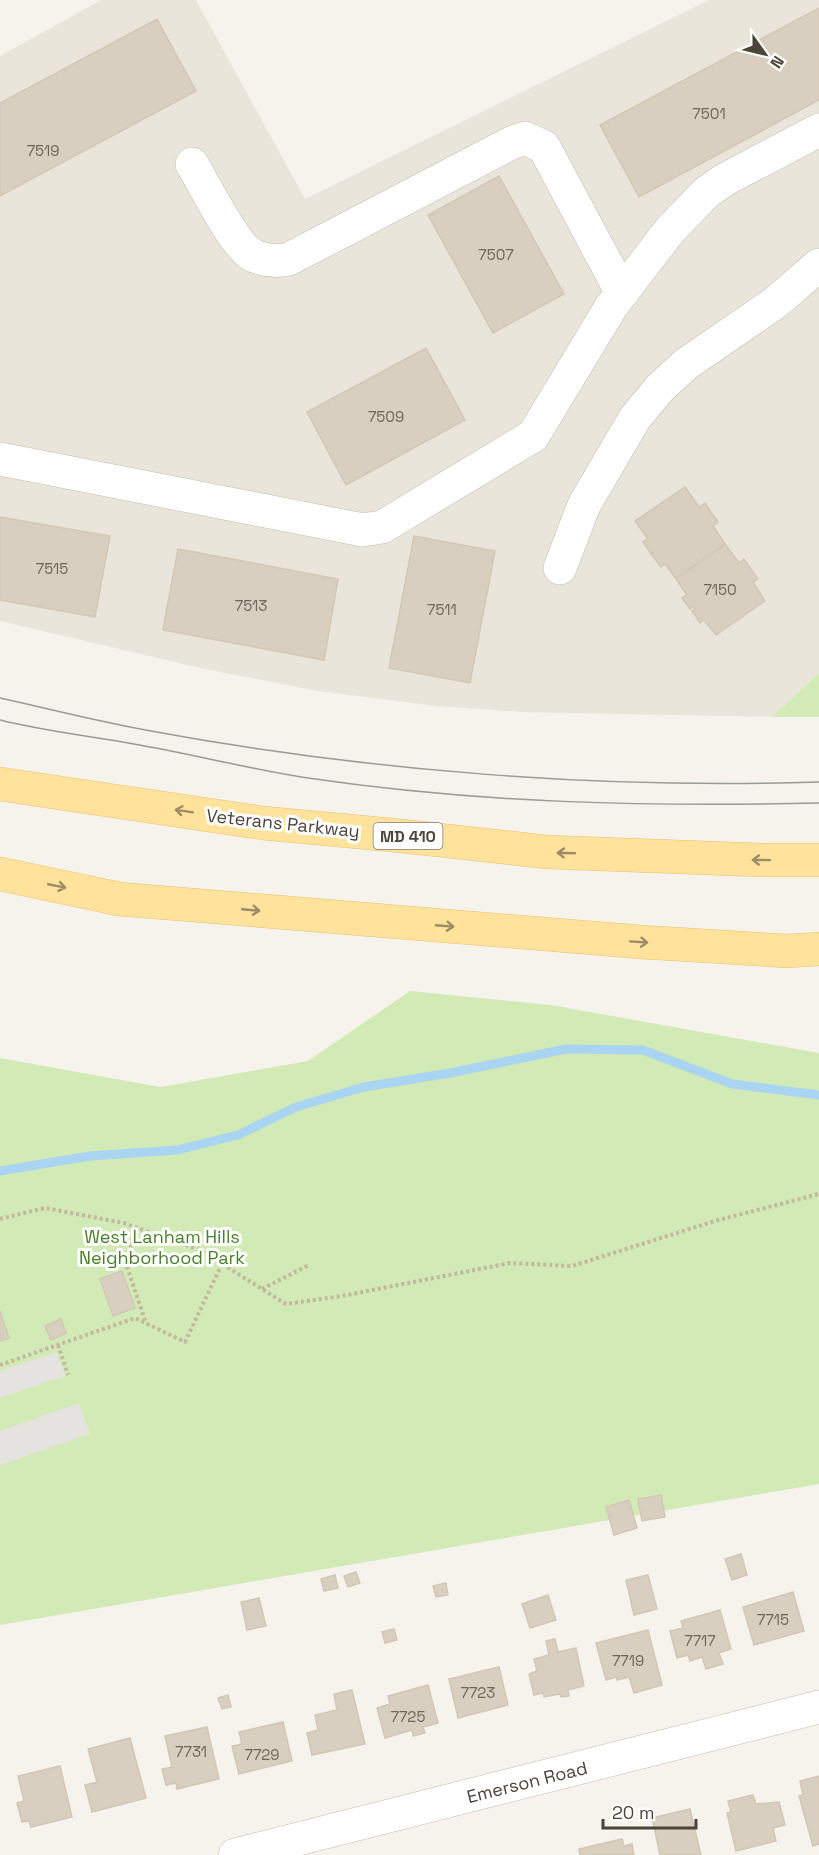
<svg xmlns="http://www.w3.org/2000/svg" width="819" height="1855" font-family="'Space Grotesk',sans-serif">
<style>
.residential{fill:#eae5da}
.green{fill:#d2eab5}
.parking{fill:#e5e3e0}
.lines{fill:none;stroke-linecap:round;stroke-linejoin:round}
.stream{stroke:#a9d4f2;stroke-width:9}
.building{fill:#d8cfc1;stroke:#d3c7b4;stroke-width:1.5}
.minor-casing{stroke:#c2bbae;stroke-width:34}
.primary-casing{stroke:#e6c16a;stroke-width:34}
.path{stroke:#c4b79f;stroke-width:4;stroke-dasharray:3 3;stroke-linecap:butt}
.minor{stroke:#fff;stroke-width:33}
.primary{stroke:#ffe39c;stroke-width:33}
.tram{stroke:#9a9a9a;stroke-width:1.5}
.oneway{stroke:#9c8c66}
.labels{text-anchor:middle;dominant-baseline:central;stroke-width:6;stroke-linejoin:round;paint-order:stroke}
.number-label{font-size:15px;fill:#6e675b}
.shield{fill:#fff;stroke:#817c74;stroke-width:1.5}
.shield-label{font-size:16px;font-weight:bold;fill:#4b4439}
.street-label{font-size:18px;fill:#4b4439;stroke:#fff}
.park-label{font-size:18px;fill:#4a7f2a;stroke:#fff}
</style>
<rect width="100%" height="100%" fill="#f6f3ec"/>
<polygon class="residential" points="101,0 196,0 305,199 709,0 819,0 819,673 772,717 522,712 436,706 318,691 205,669 0,621 0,56"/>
<g class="green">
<polygon points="819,673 819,717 772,717"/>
<polygon points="410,991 551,1005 819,1053 819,1484 0,1625 0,1058 160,1087 308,1061"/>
</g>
<g class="parking">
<polygon points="57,1352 65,1376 0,1398 0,1371"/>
<polygon points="79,1403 90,1434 0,1465 0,1431"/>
</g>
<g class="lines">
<polyline class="stream" points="0,1171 90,1156 177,1150 238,1135 296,1107 364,1087 450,1073 566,1049 643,1050 732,1084 819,1095"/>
</g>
<g class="building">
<polygon points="819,8 819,100 639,197 600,125"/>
<polygon points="157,19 196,91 0,196 0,103"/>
<polygon points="499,176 564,294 493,333 428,215"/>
<polygon points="426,348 465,420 346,485 307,412"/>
<polygon points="685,487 699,507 705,503 718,522 713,526 725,544 676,579 665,564 661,567 652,555 654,554 653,552 651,554 643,542 648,539 635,521"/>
<polygon points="0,517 110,536 95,617 0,600"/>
<polygon points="414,536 495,551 470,683 389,668"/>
<polygon points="725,544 739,563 744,559 758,579 753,582 765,601 716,635 704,620 700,623 692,611 695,609 693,607 690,609 682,598 687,595 676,579"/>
<polygon points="178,549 338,579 324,660 163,630"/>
<polygon points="122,1271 135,1308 113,1316 100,1279"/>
<polygon points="0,1311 9,1338 0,1341"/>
<polygon points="61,1319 66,1333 51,1340 45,1326"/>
<polygon points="661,1495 665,1517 642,1521 638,1499"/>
<polygon points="629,1500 637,1528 614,1535 606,1507"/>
<polygon points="741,1554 747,1575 732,1580 725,1559"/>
<polygon points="356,1572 360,1583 348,1587 344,1576"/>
<polygon points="335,1575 338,1588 324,1591 321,1579"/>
<polygon points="648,1575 657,1609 634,1615 626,1580"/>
<polygon points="446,1583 448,1595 436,1597 433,1586"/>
<polygon points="793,1592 804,1631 754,1645 743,1607"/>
<polygon points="548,1595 556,1620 530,1628 522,1604"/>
<polygon points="259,1598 266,1626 247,1630 241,1602"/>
<polygon points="720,1610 731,1649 719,1653 723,1664 706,1669 702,1657 690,1661 688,1655 677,1658 670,1631 683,1628 681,1621"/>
<polygon points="394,1629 397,1640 385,1643 382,1632"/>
<polygon points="648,1630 662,1685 634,1693 629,1677 617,1680 616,1677 606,1680 596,1643"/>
<polygon points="555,1639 558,1652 576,1648 584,1686 568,1690 569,1696 561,1697 560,1694 544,1697 543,1693 534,1695 529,1674 537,1671 534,1659 549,1655 546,1641"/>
<polygon points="499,1667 508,1705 458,1718 449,1679"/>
<polygon points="428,1685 438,1723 423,1727 425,1733 413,1736 412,1730 385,1738 377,1708 390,1704 388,1696"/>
<polygon points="352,1690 365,1744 312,1755 307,1733 318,1730 315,1715 337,1710 334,1694"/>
<polygon points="228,1695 231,1707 222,1709 218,1698"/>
<polygon points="283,1722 292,1761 239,1774 232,1746 242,1744 239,1732"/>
<polygon points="207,1727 219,1779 177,1789 176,1783 166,1785 162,1769 172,1767 165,1736"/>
<polygon points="130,1738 146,1798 92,1812 85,1785 97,1782 88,1749"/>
<polygon points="60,1766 72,1817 31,1827 29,1821 22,1822 17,1803 24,1801 18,1776"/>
<polygon points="819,1776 819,1844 813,1846 799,1796 803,1795 800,1781"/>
<polygon points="753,1795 756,1804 779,1802 785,1825 773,1828 776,1841 736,1851 727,1813 731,1812 728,1801"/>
<polygon points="690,1809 701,1855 660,1855 652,1818"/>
<polygon points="622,1839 624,1846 632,1844 634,1855 580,1855 579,1849"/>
</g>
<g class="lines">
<g class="minor-casing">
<g id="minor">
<path d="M192,164C204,184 234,245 252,255C265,261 276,262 289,259L511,143L525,138L544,147L622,293"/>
<polyline points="0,459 363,530 382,527 533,436 611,307 670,230 707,192 724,180 819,130"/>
<polyline points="560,568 584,505 635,418 660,388 686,364 775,303 819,265"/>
<polyline points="235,1855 819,1707"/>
</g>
</g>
<g class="primary-casing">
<g id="primary">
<polyline points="0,784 263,823 402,836 547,852 761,860 819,860"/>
<polyline points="0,874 119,899 641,942 787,951 819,949"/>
</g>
</g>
<g class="path">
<polyline points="0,1219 45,1208 124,1223 200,1250 286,1304 342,1296 510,1263 572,1266 715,1221 819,1194"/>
<polyline points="137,1227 125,1261 146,1323"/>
<polyline points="262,1289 309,1265"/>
<polyline points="58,1345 68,1375"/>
<polyline points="0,1365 135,1318 185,1342 222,1264"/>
</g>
<use href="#minor" class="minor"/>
<use href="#primary" class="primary"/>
<g class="tram">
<path d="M0,698C50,709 100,722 151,731C367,771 599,789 819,782"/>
<path d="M0,720C44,731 89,736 134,744C192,754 249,769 308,778C477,803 648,807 819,803"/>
</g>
</g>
<defs><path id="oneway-shaft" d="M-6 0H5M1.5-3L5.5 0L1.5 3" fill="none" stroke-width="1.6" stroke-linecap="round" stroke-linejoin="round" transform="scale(1.5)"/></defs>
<g class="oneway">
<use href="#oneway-shaft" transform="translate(184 811) rotate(-171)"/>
<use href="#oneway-shaft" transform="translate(566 853) rotate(-178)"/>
<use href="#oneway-shaft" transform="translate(761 860) rotate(-179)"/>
<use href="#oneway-shaft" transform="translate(57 886) rotate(11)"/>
<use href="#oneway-shaft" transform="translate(251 910) rotate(5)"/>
<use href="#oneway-shaft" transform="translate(445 926) rotate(5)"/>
<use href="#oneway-shaft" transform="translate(639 942) rotate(4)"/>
</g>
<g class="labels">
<g class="number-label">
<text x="709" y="113">7501</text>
<text x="43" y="150">7519</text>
<text x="496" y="254">7507</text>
<text x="386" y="416">7509</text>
<text x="52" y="568">7515</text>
<text x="720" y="589">7150</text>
<text x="251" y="605">7513</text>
<text x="442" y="609">7511</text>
<text x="773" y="1619">7715</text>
<text x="700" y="1640">7717</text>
<text x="628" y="1660">7719</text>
<text x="478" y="1692">7723</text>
<text x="408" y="1716">7725</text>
<text x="191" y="1751">7731</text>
<text x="262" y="1754">7729</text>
</g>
<rect class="shield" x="373.5" y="823" width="69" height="26" rx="4.5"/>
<g class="shield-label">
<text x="408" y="836">MD 410</text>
</g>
<g class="street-label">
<text transform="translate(283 823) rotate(6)">Veterans Parkway</text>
<text transform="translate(527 1782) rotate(-14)">Emerson Road</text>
</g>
<g class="park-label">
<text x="162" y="1236">West Lanham Hills<tspan x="162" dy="21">Neighborhood Park</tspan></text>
</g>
</g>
<g transform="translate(765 54) rotate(124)" stroke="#ffffff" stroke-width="4.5" paint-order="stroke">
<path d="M0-4.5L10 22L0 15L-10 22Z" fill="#4b4439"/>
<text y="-9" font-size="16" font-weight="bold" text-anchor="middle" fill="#4b4439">N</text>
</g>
<path d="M603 1819v9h93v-9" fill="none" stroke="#4b4439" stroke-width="3"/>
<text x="612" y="1819" font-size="18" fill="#4b4439" stroke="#ffffff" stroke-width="4.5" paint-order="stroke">20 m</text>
</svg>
